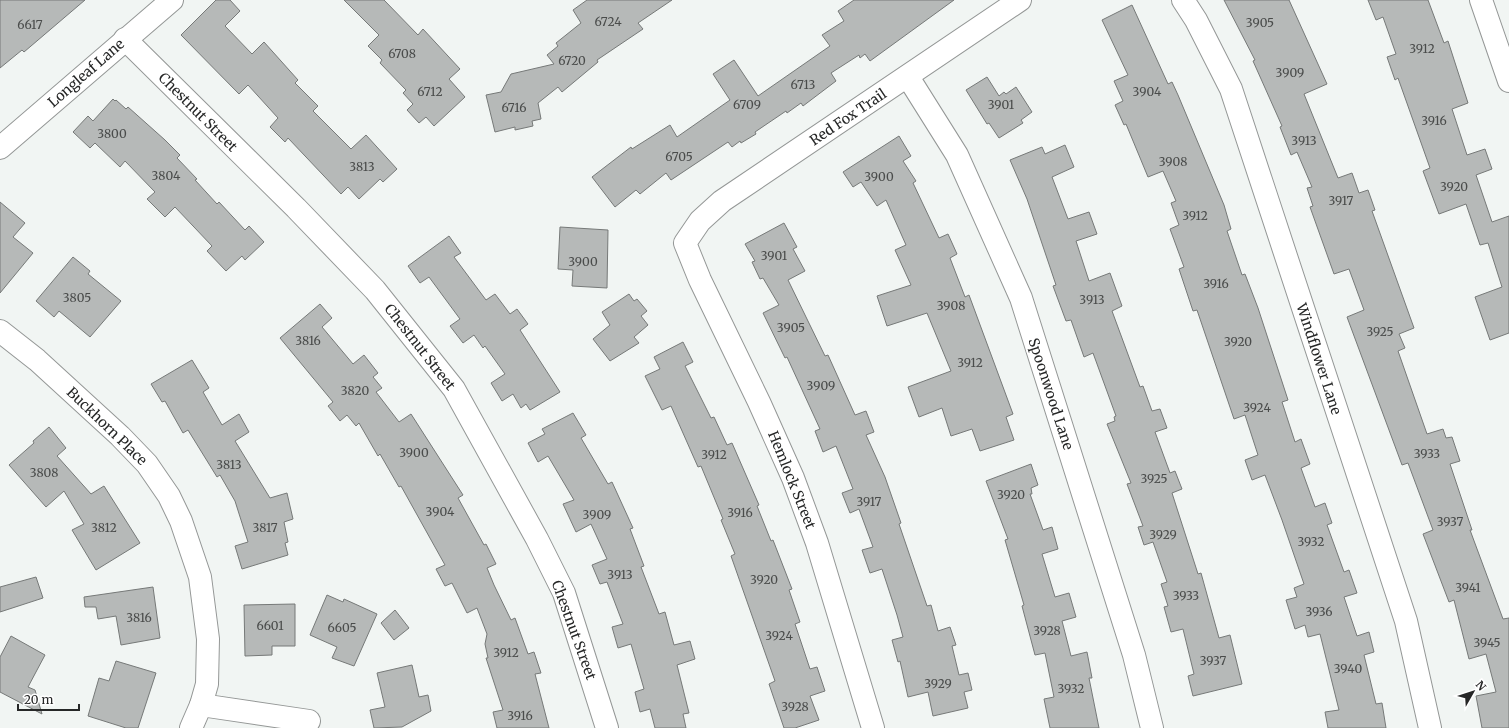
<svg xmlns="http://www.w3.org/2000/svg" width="1509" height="728" font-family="Merriweather,serif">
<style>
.building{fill:#b6b9b8;stroke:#767978}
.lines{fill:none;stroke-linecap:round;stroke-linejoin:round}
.minor-casing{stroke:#949796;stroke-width:24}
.minor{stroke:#fff;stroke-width:22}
.labels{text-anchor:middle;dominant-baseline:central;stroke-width:3.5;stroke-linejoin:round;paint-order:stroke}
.number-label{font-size:12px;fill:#4a4c4b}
.street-label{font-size:14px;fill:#262727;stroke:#fff}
</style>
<rect width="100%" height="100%" fill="#f1f5f3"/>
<g class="building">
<polygon points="0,0 85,0 24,52 22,50 0,68"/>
<polygon points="216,0 230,0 240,11 225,26 252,54 264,42 298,80 295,83 318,106 313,111 351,149 366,135 397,169 383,182 380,179 359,199 348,187 341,194 288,138 285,142 270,127 278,118 248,85 239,94 181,35"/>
<polygon points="344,0 384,0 418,35 423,29 460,69 449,79 465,97 434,126 426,117 419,123 407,110 413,104 403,93 406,90 380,63 382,60 368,46 379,35"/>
<polygon points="587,0 672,0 638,23 643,29 597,60 598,62 562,92 558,87 538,103 541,119 532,121 533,126 515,130 515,127 495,132 486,95 501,92 511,74 554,64 547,55 558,46 556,43 581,23 573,10"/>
<polygon points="854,0 954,0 870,61 865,54 860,58 859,55 831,73 836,81 803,106 801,103 787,113 786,111 755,132 756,134 741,143 740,141 732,147 728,142 671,180 666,173 640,194 636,190 615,207 592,177 631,147 632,149 670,125 677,137 730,100 713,74 734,60 758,96 830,46 822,35 844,21 838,11"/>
<polygon points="1224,0 1289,0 1327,84 1304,94 1338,178 1352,173 1359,193 1368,190 1375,210 1372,211 1414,328 1399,334 1405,348 1398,351 1427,434 1443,429 1446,438 1452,437 1460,461 1450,464 1472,530 1470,530 1503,619 1509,618 1509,728 1482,728 1476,696 1496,692 1486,654 1469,659 1454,600 1449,602 1423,534 1433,530 1408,463 1402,465 1347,317 1364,310 1349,269 1334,274 1310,207 1313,206 1307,188 1312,187 1297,152 1291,155 1280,127 1282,126 1253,61 1255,60"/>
<polygon points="1368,0 1428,0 1444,43 1448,41 1468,103 1452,109 1467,155 1485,149 1492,169 1476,175 1492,222 1509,216 1509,333 1490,340 1475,297 1502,287 1488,243 1480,245 1466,204 1439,214 1423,171 1430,168 1398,78 1395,80 1387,57 1396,54 1383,17 1376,20"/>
<polygon points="1132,5 1168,84 1172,82 1178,95 1224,205 1231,229 1227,231 1242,275 1245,274 1258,308 1288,400 1282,402 1295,442 1301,439 1310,464 1301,468 1315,507 1325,503 1332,523 1327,525 1344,572 1349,570 1357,593 1344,597 1357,636 1369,632 1374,652 1364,655 1376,704 1382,703 1386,728 1328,728 1325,712 1339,710 1320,634 1308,637 1305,625 1295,629 1286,600 1297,597 1294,588 1304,584 1282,520 1265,475 1252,480 1245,460 1258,455 1245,415 1234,419 1197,310 1193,311 1179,269 1184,267 1170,229 1179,225 1171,203 1176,201 1163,171 1148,177 1126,124 1124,125 1115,105 1123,101 1114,81 1128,75 1102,20"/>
<polygon points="987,77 999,96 1004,92 1006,94 1016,87 1032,112 1021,120 1023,123 999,138 989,123 987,124 966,90"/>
<polygon points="113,99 115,101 116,100 126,109 128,107 165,140 180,155 177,158 197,179 195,180 217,204 219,202 245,230 249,226 264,242 245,260 242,256 226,271 207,251 212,246 175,207 165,217 147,199 155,192 125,161 120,167 95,143 90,148 73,132 88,116 93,121"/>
<polygon points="899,136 911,156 903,161 916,181 913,183 939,238 948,234 957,254 950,258 965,297 969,295 1013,414 1006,417 1014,440 980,451 972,429 951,436 942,408 919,417 908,387 951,371 927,313 887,326 877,296 911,285 895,250 906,245 886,200 877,206 861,182 853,187 843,172"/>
<polygon points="1065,145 1074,167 1052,177 1068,219 1089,212 1097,234 1076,241 1089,281 1110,273 1122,306 1112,311 1140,387 1143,386 1152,411 1160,409 1167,428 1155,432 1170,473 1175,471 1182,489 1172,493 1198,574 1201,573 1219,638 1230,635 1242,684 1193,696 1188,676 1194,674 1183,629 1171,632 1164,607 1168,606 1161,584 1167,582 1153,542 1144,545 1138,527 1143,526 1127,484 1131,483 1107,424 1115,421 1114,417 1116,416 1093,353 1084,357 1071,320 1066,321 1053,286 1056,285 1027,199 1010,160 1042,147 1045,154"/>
<polygon points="0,202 25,223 13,237 33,253 0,293"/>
<polygon points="784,223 797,247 793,249 805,271 788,280 825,356 828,355 855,415 866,411 874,432 866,435 885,477 901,523 899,524 927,606 931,605 938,631 950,627 956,645 952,646 959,675 968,673 972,690 964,692 968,708 933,716 928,692 908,697 900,661 898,662 892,640 903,637 897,615 882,569 870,573 862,550 873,547 859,509 850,513 842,493 853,489 836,446 823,452 815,431 820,429 787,357 785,358 763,313 779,305 763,278 760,279 752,262 755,261 745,244"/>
<polygon points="560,227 608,230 607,288 572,286 573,270 558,269"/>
<polygon points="449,236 461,253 454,257 486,300 495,294 510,314 517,309 528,324 520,330 560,392 530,410 526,404 521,408 513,394 502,401 491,383 505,374 485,346 483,348 474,335 463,343 450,326 460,319 429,277 420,283 408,266"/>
<polygon points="73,257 90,271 88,274 121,301 90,337 59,311 54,317 36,301"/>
<polygon points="629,294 634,301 637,299 647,311 641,316 648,325 634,337 639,343 610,361 593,339 610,325 602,312"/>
<polygon points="320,304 332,318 322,327 353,364 364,355 378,373 373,377 382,388 376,392 399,422 411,414 463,495 458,498 484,545 486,544 496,564 487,568 494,585 511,620 515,618 528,654 534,652 541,673 535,674 549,728 497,728 493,712 503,710 486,658 488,658 485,644 487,634 477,608 467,613 452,583 445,586 436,569 445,565 401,486 399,487 380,454 378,456 359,423 356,426 347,415 340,421 328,406 333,402 280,338"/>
<polygon points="683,342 693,362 685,366 711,418 714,417 727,445 732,443 759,505 757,506 771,541 773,540 792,589 789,590 800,622 795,624 810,669 817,667 825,691 810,696 819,720 795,728 784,728 769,684 775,681 731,556 735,554 721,520 723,519 701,466 698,467 671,406 662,410 645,376 660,369 654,357"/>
<polygon points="192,360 209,388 203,392 222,425 239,414 249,432 235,441 270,498 287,493 293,519 284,522 288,542 285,543 288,555 242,569 235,546 248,542 235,501 220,475 217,477 188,430 183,433 165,401 162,402 151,384"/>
<polygon points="573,413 586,435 581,438 608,484 612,482 633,528 630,529 644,566 641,567 659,614 665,612 674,645 690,641 695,659 677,665 689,713 683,714 686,728 655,728 650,709 640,712 635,692 644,689 631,644 618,648 612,627 623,624 607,582 600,584 592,565 607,559 591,524 576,532 563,504 574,500 548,456 538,462 528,443 545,434 542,429"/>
<polygon points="49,427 66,448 57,456 91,494 104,486 140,543 96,570 72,530 84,524 64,491 46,507 9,465 34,443 33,441"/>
<polygon points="1031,464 1038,485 1031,488 1032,494 1030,494 1043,530 1052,527 1058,549 1042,554 1055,597 1069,593 1076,617 1062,621 1071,656 1087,652 1092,678 1089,678 1099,728 1050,728 1044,699 1054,697 1045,653 1035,655 1022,606 1024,605 1005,540 1008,539 986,481"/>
<polygon points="36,577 43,598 0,612 0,587"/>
<polygon points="153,587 160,638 121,645 116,616 98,619 96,607 85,607 84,597"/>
<polygon points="327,595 343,602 344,599 377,614 354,666 332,658 337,647 310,635"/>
<polygon points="295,604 295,646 272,646 272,655 245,656 244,605"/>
<polygon points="395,610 409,628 394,640 381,623"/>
<polygon points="11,636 45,655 28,687 35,690 42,714 0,692 0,657"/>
<polygon points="116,661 156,673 138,728 126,728 88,716 99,678 109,681"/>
<polygon points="412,665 419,697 428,695 431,711 402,727 374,728 370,710 385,707 377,673"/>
</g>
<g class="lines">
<g class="minor-casing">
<g id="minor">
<polyline points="1183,0 1196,20 1231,89 1406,621 1430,728"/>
<polyline points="1481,0 1509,81"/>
<polyline points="125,39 296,208 375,290 454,389 537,539 564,593 607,728"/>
<polyline points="908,77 957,155 1021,298 1134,655 1152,728"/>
<polyline points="0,148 172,0"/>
<polyline points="0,331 37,360 120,436 147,464 169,496 181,521 200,577 208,639 207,684 201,705 191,728"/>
<polyline points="201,705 309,721"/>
<polyline points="873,728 817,543 793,478 759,402 700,280 685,243 700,221 722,201 1020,0"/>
</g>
</g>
<use href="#minor" class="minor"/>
</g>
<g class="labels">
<g class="number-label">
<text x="608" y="21">6724</text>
<text x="1260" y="22">3905</text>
<text x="30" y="24">6617</text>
<text x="1422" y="48">3912</text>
<text x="402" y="53">6708</text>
<text x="572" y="60">6720</text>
<text x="1290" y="72">3909</text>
<text x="803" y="84">6713</text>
<text x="430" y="91">6712</text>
<text x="1147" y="91">3904</text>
<text x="747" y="104">6709</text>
<text x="1001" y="104">3901</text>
<text x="514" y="107">6716</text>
<text x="1434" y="120">3916</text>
<text x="112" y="133">3800</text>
<text x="1304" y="140">3913</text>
<text x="679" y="156">6705</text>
<text x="1173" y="161">3908</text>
<text x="362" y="166">3813</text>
<text x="166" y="175">3804</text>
<text x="879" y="176">3900</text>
<text x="1454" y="186">3920</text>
<text x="1341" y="200">3917</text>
<text x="1195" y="215">3912</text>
<text x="774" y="255">3901</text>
<text x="583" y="261">3900</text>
<text x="1216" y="283">3916</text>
<text x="77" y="297">3805</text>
<text x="1092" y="299">3913</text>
<text x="951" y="305">3908</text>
<text x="791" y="327">3905</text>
<text x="1380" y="331">3925</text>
<text x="308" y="340">3816</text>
<text x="1238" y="341">3920</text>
<text x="970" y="362">3912</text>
<text x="821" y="385">3909</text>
<text x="355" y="390">3820</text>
<text x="1257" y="407">3924</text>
<text x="414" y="452">3900</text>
<text x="1427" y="453">3933</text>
<text x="714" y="454">3912</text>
<text x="229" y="464">3813</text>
<text x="44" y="472">3808</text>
<text x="1154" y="478">3925</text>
<text x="1011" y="494">3920</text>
<text x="869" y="501">3917</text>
<text x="440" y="511">3904</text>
<text x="740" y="512">3916</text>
<text x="597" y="514">3909</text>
<text x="1450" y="521">3937</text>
<text x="104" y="527">3812</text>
<text x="265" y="527">3817</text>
<text x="1163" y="534">3929</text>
<text x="1311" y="541">3932</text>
<text x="620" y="574">3913</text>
<text x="764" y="579">3920</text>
<text x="1468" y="587">3941</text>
<text x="1186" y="595">3933</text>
<text x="1319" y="611">3936</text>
<text x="139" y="617">3816</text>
<text x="270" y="625">6601</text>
<text x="342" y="627">6605</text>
<text x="1047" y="630">3928</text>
<text x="779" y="635">3924</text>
<text x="1487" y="642">3945</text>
<text x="506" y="652">3912</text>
<text x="1213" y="660">3937</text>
<text x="1348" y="668">3940</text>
<text x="938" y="683">3929</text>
<text x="1071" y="688">3932</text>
<text x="795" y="706">3928</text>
<text x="520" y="715">3916</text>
</g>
<g class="street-label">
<text transform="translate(86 73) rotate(-41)">Longleaf Lane</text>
<text transform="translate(198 112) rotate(45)">Chestnut Street</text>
<text transform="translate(848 117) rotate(-34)">Red Fox Trail</text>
<text transform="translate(420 347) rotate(52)">Chestnut Street</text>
<text transform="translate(1319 359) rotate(72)">Windflower Lane</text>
<text transform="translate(1051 394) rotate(72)">Spoonwood Lane</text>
<text transform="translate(107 426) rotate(44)">Buckhorn Place</text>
<text transform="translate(792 480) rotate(68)">Hemlock Street</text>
<text transform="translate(574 630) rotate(70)">Chestnut Street</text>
</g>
</g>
<g transform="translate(1473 692) rotate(51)" stroke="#ffffff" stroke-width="3" paint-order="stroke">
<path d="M0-3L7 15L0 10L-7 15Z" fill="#262727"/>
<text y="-6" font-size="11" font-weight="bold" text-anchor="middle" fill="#262727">N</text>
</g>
<path d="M18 704v6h61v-6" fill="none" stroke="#262727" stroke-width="2"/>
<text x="24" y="704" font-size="12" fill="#262727" stroke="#ffffff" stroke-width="3" paint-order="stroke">20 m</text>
</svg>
